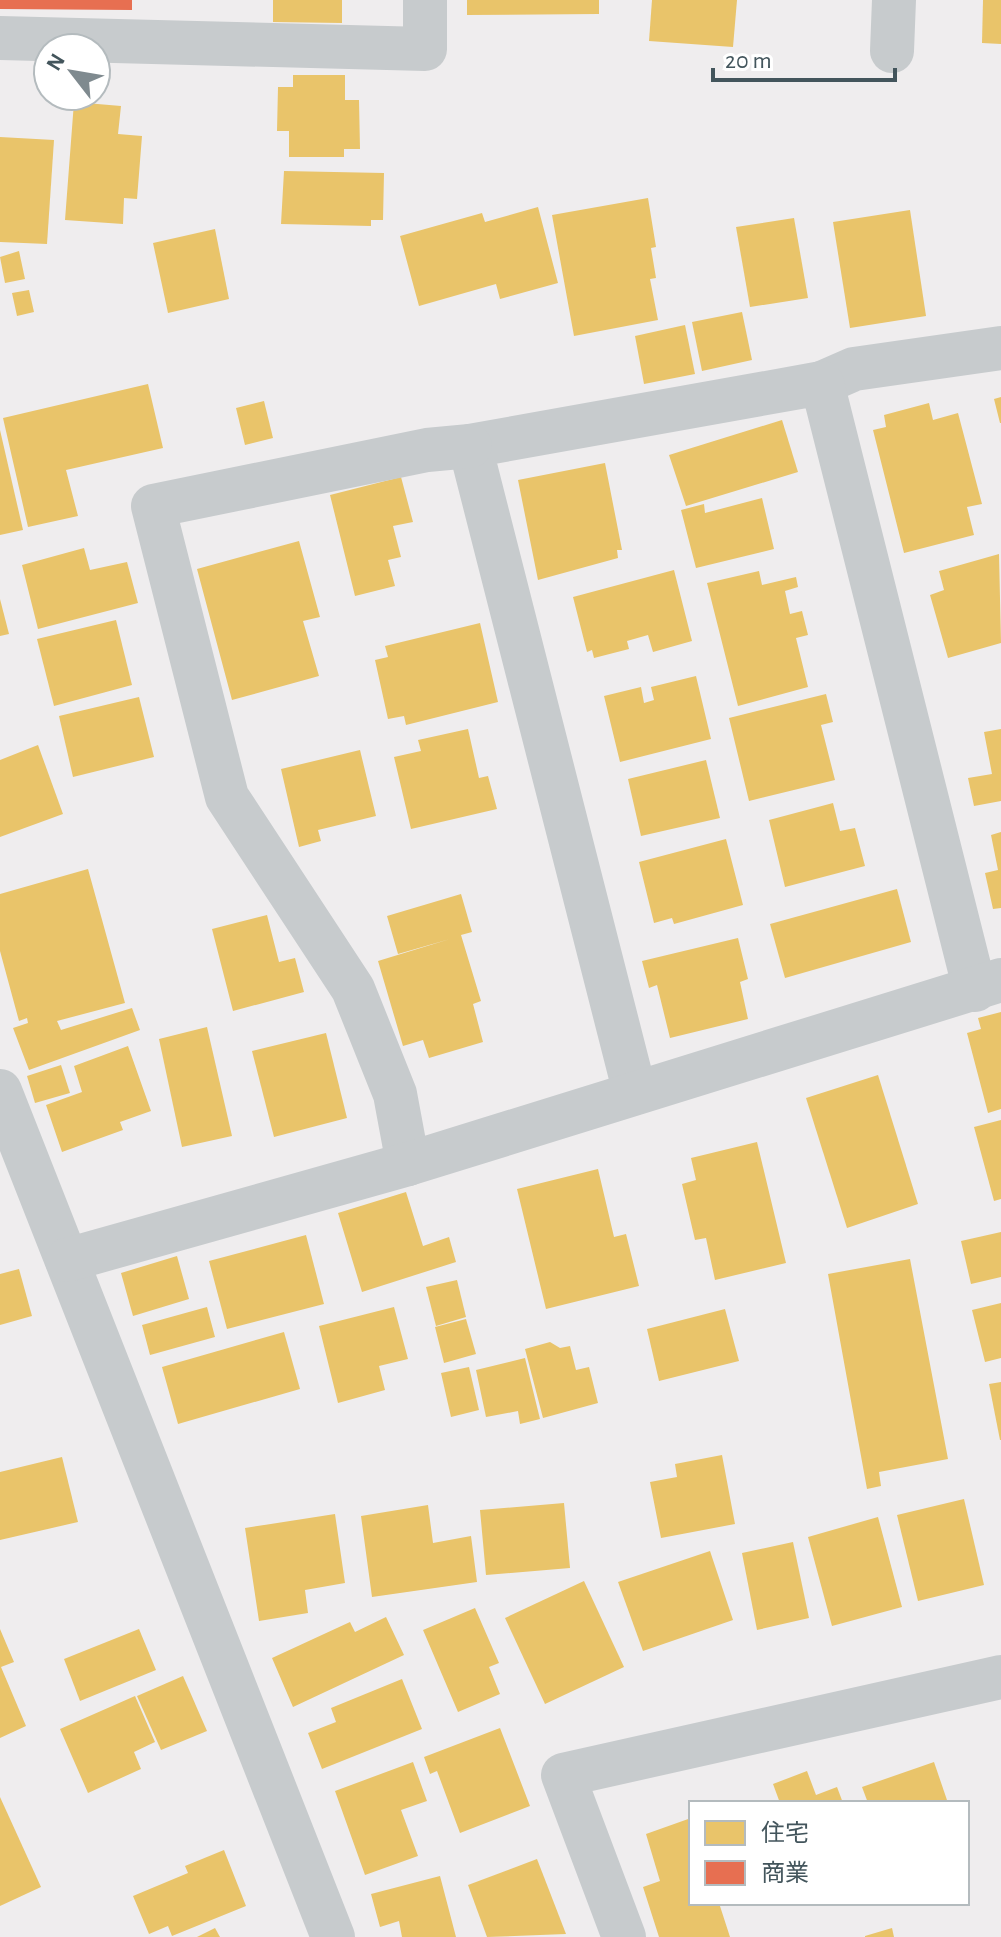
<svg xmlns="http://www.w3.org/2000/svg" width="1001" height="1937" font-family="'Alegreya Sans','Noto Sans JP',sans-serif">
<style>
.homes{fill:#e9c46a}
.shops{fill:#e76f51}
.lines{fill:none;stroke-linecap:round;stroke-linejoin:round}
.minor{stroke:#c7cbcd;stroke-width:44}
</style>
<rect width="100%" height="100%" fill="#efedee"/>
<g class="homes">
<polygon points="273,0 342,0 342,23 273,22"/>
<polygon points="467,0 599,0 599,14 467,15"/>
<polygon points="652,0 737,0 733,47 649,41"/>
<polygon points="983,0 1001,0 1001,44 982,43"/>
<polygon points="293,75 345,75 345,100 359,100 360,149 344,149 344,157 289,157 289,131 277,131 278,87 293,87"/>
<polygon points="74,102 121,106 118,134 142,136 137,199 124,198 123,224 65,220"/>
<polygon points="0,137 54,140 47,244 0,242"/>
<polygon points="284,171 384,173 383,220 371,220 371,226 281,224"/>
<polygon points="648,198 656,247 651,248 656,278 650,279 658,320 574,336 552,215"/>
<polygon points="538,207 558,283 500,299 496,284 419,306 400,236 482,213 485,222"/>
<polygon points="910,210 926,316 850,328 833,222"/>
<polygon points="794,218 808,298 750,307 736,227"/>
<polygon points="215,229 229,299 168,313 153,243"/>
<polygon points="19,251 25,279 5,283 0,257"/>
<polygon points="29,290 34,312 17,316 12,293"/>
<polygon points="742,312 752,360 702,371 692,322"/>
<polygon points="685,325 695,374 644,384 635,336"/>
<polygon points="148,384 163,448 66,470 78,516 28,527 3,418"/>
<polygon points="1001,397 1001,423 1000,423 994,399"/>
<polygon points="264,401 273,438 245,445 236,408"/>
<polygon points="929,403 933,420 958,413 982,504 967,507 974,535 904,553 873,430 886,427 884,415"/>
<polygon points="782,420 798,472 686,506 669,455"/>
<polygon points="0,430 23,530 0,535"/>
<polygon points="605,463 622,550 617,550 618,558 538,580 518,480"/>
<polygon points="401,477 413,522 393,526 401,557 388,560 395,586 355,596 330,495"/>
<polygon points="762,498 774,549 696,568 681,510 704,504 705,513"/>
<polygon points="299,541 320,617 303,621 319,676 232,700 197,569"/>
<polygon points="84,548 90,570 127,562 138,603 38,629 22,565"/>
<polygon points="999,554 1001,643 948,658 930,595 944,590 939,571"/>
<polygon points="674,570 692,641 653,652 648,635 627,641 629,649 594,658 592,650 587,652 573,597"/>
<polygon points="759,571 762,585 796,577 798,587 785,591 790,614 802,611 808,635 796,638 808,687 738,706 707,583"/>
<polygon points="0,599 9,634 0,636"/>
<polygon points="116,620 132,685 54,706 37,639"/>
<polygon points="480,623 498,702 406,725 404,716 388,719 375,660 388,657 385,646"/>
<polygon points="696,676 711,739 620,762 604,696 641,687 644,703 654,700 651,687"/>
<polygon points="826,694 833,722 821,725 835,780 749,801 729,718"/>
<polygon points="139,697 154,757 73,777 59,716"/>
<polygon points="468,729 479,778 488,776 497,809 411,829 394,757 421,751 418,740"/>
<polygon points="1001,729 1001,801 974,806 968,778 992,774 984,732"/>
<polygon points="38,745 63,814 0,837 0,760"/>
<polygon points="360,750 376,816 318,830 321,841 299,847 281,769"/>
<polygon points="706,760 720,818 641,836 628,779"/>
<polygon points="833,803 840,831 855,828 865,866 785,887 769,820"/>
<polygon points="1001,832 1001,908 993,909 985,873 998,870 991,835"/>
<polygon points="726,839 743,905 674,924 672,918 654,923 639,862"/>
<polygon points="88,869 125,1003 57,1021 61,1030 132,1008 140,1030 29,1070 13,1028 28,1023 27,1018 19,1021 0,951 0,894"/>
<polygon points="897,889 911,942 785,978 770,924"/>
<polygon points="461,894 472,932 461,935 481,1001 473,1004 483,1042 429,1058 423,1040 403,1046 378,961 450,939 398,954 387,916"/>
<polygon points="267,915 279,962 295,958 304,992 233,1011 212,929"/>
<polygon points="738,938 748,979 740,982 748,1019 670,1038 657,985 649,988 642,961"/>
<polygon points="1001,1012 1001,1109 988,1113 967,1033 981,1029 978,1018"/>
<polygon points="207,1027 232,1136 182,1147 159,1039"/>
<polygon points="326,1033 347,1118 274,1137 252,1051"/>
<polygon points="128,1046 151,1111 120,1122 123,1130 62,1152 46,1105 82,1092 74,1066"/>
<polygon points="61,1065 70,1093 35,1103 27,1076"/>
<polygon points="878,1075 918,1204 847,1228 806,1098"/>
<polygon points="1001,1120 1001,1199 994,1201 974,1127"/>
<polygon points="757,1142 786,1263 715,1280 706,1238 695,1240 682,1184 696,1180 691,1158"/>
<polygon points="598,1169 614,1237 626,1234 639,1286 546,1309 517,1189"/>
<polygon points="406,1192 423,1246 449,1237 456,1262 362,1292 338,1213"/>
<polygon points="1001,1232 1001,1277 971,1284 961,1241"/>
<polygon points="306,1235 324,1304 227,1329 209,1261"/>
<polygon points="177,1256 189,1299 133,1316 121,1273"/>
<polygon points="910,1259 948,1459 879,1472 881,1486 867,1489 828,1274"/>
<polygon points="19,1269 32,1316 0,1325 0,1274"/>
<polygon points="457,1280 466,1317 436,1326 426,1287"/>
<polygon points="1001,1303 1001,1358 985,1362 972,1310"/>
<polygon points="207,1307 215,1337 150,1355 142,1325"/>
<polygon points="394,1307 408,1359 379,1366 385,1390 338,1403 319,1326"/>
<polygon points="725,1309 739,1361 659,1381 647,1329"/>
<polygon points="466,1319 476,1354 444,1363 435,1327"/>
<polygon points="284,1332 300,1389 178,1424 162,1367"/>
<polygon points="550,1342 560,1348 570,1346 576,1370 589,1367 598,1403 543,1418 525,1349"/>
<polygon points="525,1358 540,1419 520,1424 518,1411 486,1417 476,1370"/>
<polygon points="469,1367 479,1410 451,1417 441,1373"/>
<polygon points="1001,1382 1001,1440 1000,1440 989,1384"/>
<polygon points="722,1455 735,1524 661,1538 650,1482 677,1477 675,1464"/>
<polygon points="62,1457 78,1522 0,1540 0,1472"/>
<polygon points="964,1499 984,1585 918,1601 897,1515"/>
<polygon points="564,1503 570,1568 486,1575 480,1510"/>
<polygon points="428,1505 433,1543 471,1536 477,1582 372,1597 361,1516"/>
<polygon points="335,1514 345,1583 305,1590 308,1613 259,1621 245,1528"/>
<polygon points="878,1517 902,1607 832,1626 808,1537"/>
<polygon points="793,1542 809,1618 757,1630 742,1553"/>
<polygon points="710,1551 733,1620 643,1651 618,1582"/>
<polygon points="584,1581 624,1667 545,1704 505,1618"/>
<polygon points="475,1608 499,1663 489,1667 500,1694 458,1712 423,1630"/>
<polygon points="386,1617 404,1655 293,1707 272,1658 350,1622 355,1632"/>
<polygon points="0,1629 14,1662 1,1667 26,1726 0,1738"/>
<polygon points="139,1629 156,1670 80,1701 64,1659"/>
<polygon points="183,1676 207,1731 161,1750 137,1696"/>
<polygon points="402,1679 422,1729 322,1769 308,1733 336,1722 331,1708"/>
<polygon points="135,1696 155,1742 134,1752 141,1769 88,1793 60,1729"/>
<polygon points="500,1728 530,1806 460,1833 437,1771 430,1774 424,1757"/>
<polygon points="413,1762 427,1801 401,1810 418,1856 365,1875 335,1791"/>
<polygon points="934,1762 948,1803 868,1803 862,1787"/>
<polygon points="807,1771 816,1795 837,1787 843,1803 780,1803 773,1784"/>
<polygon points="0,1797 41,1887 0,1906"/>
<polygon points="691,1818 691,1903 719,1903 730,1937 659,1937 643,1887 660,1881 646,1834"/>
<polygon points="224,1850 246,1906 172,1936 168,1926 149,1934 133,1896 188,1873 185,1866"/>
<polygon points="537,1859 566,1934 487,1937 468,1885"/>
<polygon points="440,1876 456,1937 402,1937 399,1921 380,1927 371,1894"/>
<polygon points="215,1928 220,1937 197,1937"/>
<polygon points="892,1928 894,1937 865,1937 865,1936"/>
</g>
<polygon class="shops" points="0,0 132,0 132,10 0,9"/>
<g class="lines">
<g class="minor">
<polyline points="0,38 425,49 425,0"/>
<polyline points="892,51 894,0"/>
<polyline points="822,383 854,369 1001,348"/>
<polyline points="0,1091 333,1937"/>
<polyline points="635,1093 470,446 822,383 975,990"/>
<polyline points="408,1164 395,1094 353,989 227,797 153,506 427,450 470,446"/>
<polyline points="67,1260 408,1164 1001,980"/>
<polyline points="624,1937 563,1775 1001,1677"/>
</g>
</g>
<rect x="689" y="1801" width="280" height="104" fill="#ffffff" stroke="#b4bbbe" stroke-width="2"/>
<rect x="705" y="1821" width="40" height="24" fill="#e9c46a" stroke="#b4bbbe" stroke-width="2"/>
<text x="761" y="1841" font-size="24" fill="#43555c">住宅</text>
<rect x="705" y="1861" width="40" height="24" fill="#e76f51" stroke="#b4bbbe" stroke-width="2"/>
<text x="761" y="1881" font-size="24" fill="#43555c">商業</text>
<g transform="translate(72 72) rotate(301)"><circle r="38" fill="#ffffff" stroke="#b4bbbe" stroke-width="2"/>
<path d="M0-6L14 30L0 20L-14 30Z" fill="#7f8a8f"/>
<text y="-12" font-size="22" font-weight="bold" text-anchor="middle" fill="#43555c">N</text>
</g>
<path d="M713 68v12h182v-12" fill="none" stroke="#43555c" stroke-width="4"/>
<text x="725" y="68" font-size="24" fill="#43555c" stroke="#ffffff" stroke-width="6" paint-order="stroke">20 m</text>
</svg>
